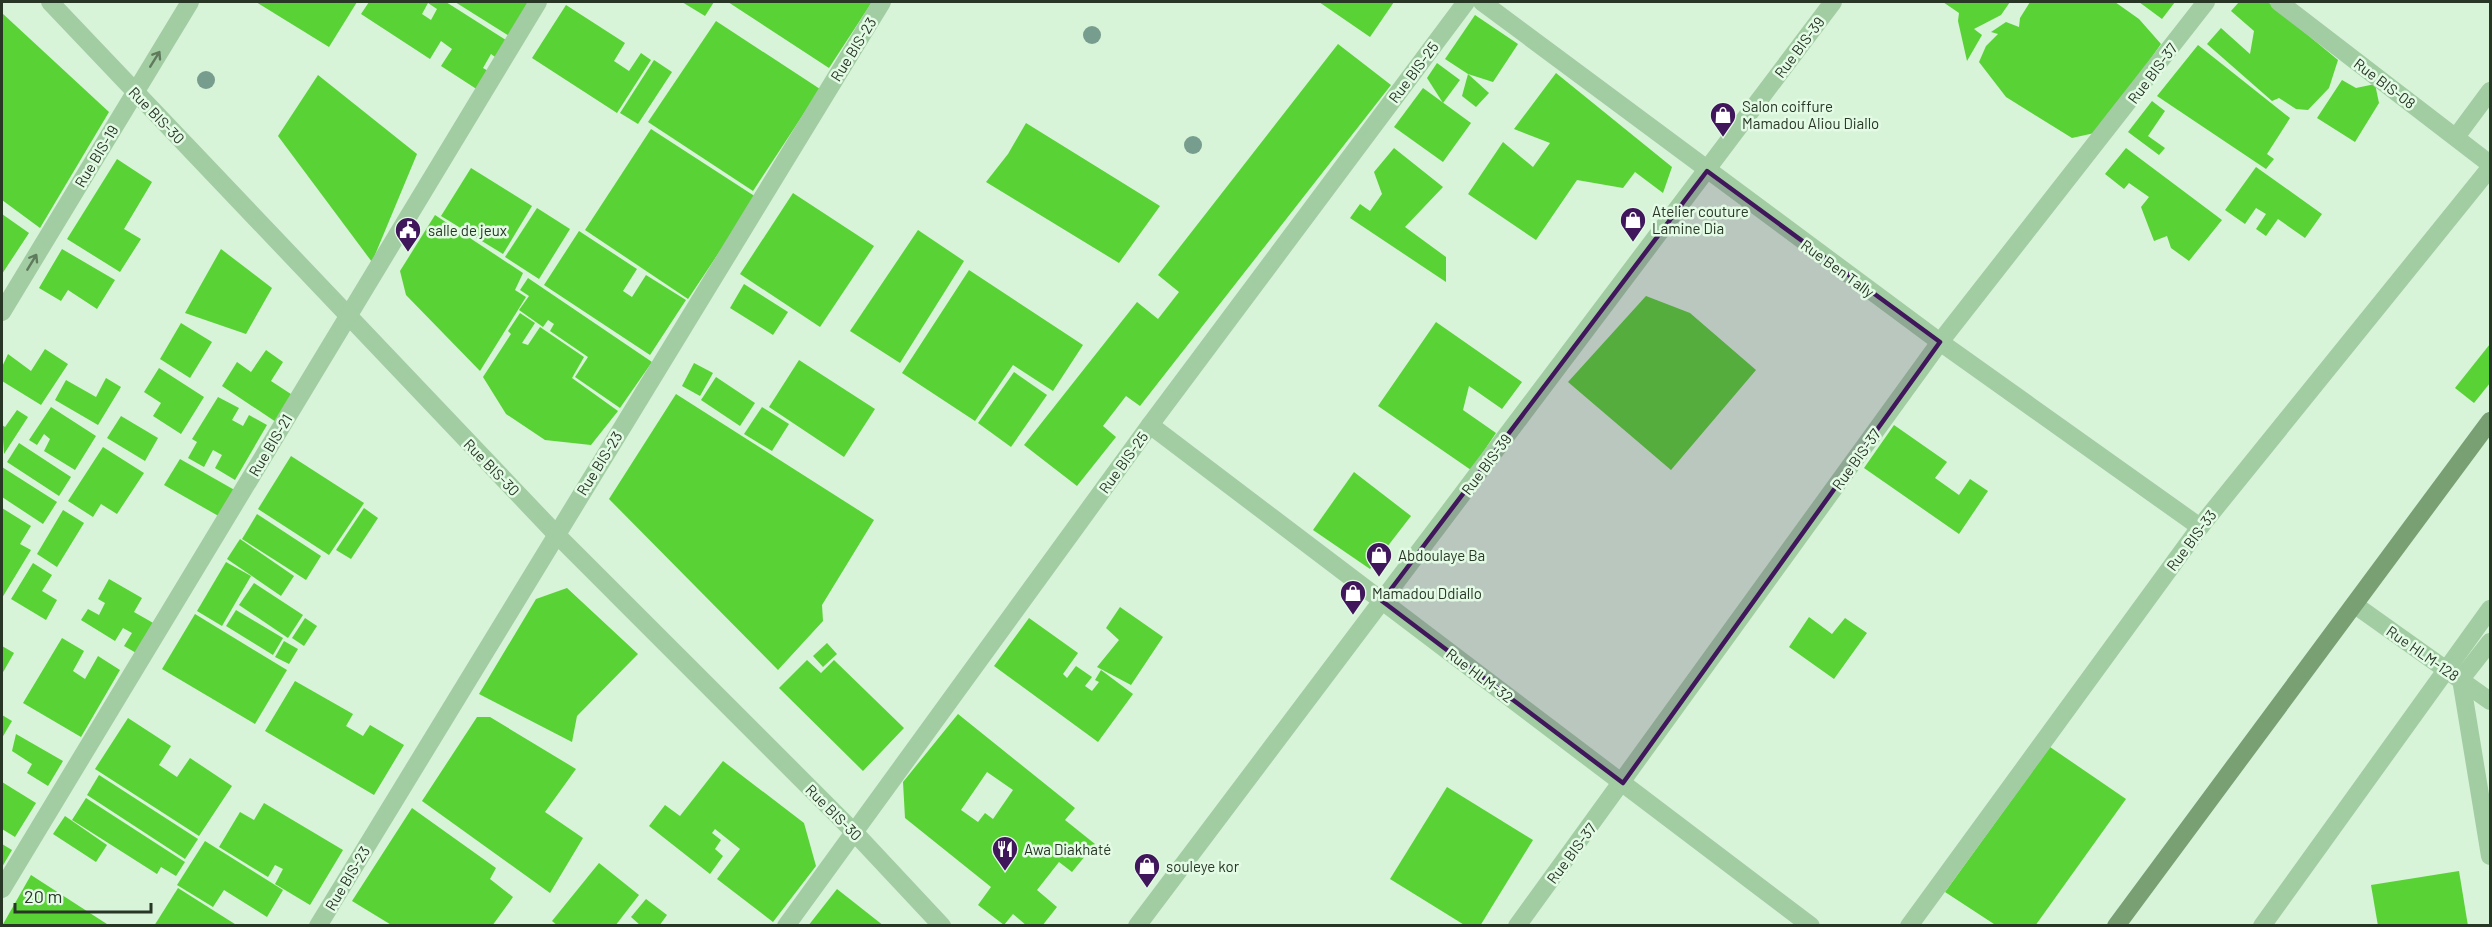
<svg xmlns="http://www.w3.org/2000/svg" width="2492" height="927" font-family="Barlow,sans-serif">
<style>
.building{fill:#59d236;fill-rule:evenodd}
.lines{fill:none;stroke-linecap:round;stroke-linejoin:round}
.street{stroke:#a2cca2;stroke-width:18}
.secondary{stroke:#78a073;stroke-width:18}
.tree{fill:#769d8e}
.oneway{stroke:#5f7a5d}
.marked{fill:#40175b;fill-opacity:0.2;stroke:#40175b;stroke-width:4.5;stroke-linejoin:round}
.labels{text-anchor:middle;dominant-baseline:central;stroke-width:5;stroke-linejoin:round;paint-order:stroke}
.street-label{font-size:15px;fill:#283625;stroke:#e3fbe5}
.poi-label{font-size:15px;fill:#283625;stroke:#e3fbe5;text-anchor:start}
</style>
<rect width="100%" height="100%" fill="#d7f3d8"/>
<g class="building">
<polygon points="256,2 357,2 329,47"/>
<path d="M369,2H446L509,42L498,59L491,54L483,68L490,72L478,90L441,66L452,49L441,41L430,59L361,14ZM428,3L437,9L431,20L422,14Z"/>
<polygon points="455,2 534,2 511,37"/>
<polygon points="682,2 714,2 705,16"/>
<polygon points="728,2 872,2 829,68"/>
<polygon points="1319,2 1394,2 1370,37"/>
<polygon points="1943,2 2010,2 2001,15 1974,29 1982,35 1967,61 1958,21 1959,13"/>
<polygon points="2030,2 2115,2 2139,19 2161,44 2099,132 2072,138 2006,97 1979,62 1986,46 1998,34 1991,32 2006,22 2019,27 2020,18"/>
<polygon points="2139,2 2175,2 2162,19"/>
<polygon points="2239,2 2268,2 2338,60 2329,88 2308,110 2296,109 2279,98 2272,101 2207,44 2221,28 2250,54 2254,31 2231,11"/>
<polygon points="566,5 625,43 614,61 629,71 641,53 651,60 617,113 532,58"/>
<polygon points="2,13 109,112 40,228 2,200"/>
<polygon points="1475,15 1518,44 1493,82 1468,74 1445,59"/>
<polygon points="716,21 820,89 753,191 648,122"/>
<polygon points="1338,44 1391,85 1140,406 1126,396 1103,426 1116,437 1077,486 1024,445 1137,302 1158,319 1179,292 1158,275"/>
<polygon points="2198,45 2290,118 2267,154 2274,159 2266,169 2157,96"/>
<polygon points="654,60 672,72 638,124 620,113"/>
<polygon points="1437,63 1460,80 1443,103 1427,78"/>
<polygon points="1556,73 1672,167 1663,193 1635,172 1623,188 1577,180 1536,240 1468,194 1503,142 1533,167 1550,143 1514,129"/>
<polygon points="1468,74 1489,93 1476,107 1462,96"/>
<polygon points="318,75 417,154 372,262 278,136"/>
<polygon points="2342,80 2356,88 2375,84 2379,103 2355,142 2317,118"/>
<polygon points="1423,88 1471,123 1443,162 1394,127"/>
<polygon points="2152,101 2165,111 2148,136 2165,148 2159,155 2128,132"/>
<polygon points="1026,123 1160,206 1119,263 986,182 1008,154"/>
<polygon points="651,129 756,197 688,299 585,230"/>
<polygon points="1394,148 1443,187 1405,227 1446,257 1446,282 1350,218 1360,204 1370,211 1382,194 1374,172"/>
<polygon points="2126,148 2222,220 2189,261 2171,248 2167,236 2154,241 2141,207 2149,197 2129,183 2124,189 2105,174"/>
<polygon points="117,159 152,182 124,229 141,239 120,272 67,239"/>
<polygon points="2256,167 2322,214 2305,238 2278,219 2266,236 2256,229 2266,214 2256,208 2245,224 2225,210"/>
<polygon points="471,168 532,206 503,254 441,216"/>
<polygon points="793,193 874,246 820,327 740,274"/>
<polygon points="537,208 570,229 539,279 505,257"/>
<polygon points="2,214 29,233 2,274"/>
<polygon points="435,215 523,273 515,290 526,297 480,371 406,295 400,271"/>
<polygon points="918,230 964,261 900,363 850,331"/>
<polygon points="579,231 637,269 623,291 632,297 646,275 686,300 650,355 544,285"/>
<polygon points="62,249 115,280 97,309 68,290 61,301 39,288"/>
<polygon points="221,249 272,288 246,334 185,313"/>
<polygon points="969,270 1083,345 1053,391 1013,365 975,421 902,373"/>
<polygon points="528,278 652,362 620,408 575,377 588,357 550,331 554,324 548,320 543,327 519,310 529,296 520,290"/>
<polygon points="744,284 788,312 773,335 730,308"/>
<polygon points="1646,296 1690,313 1756,370 1671,470 1568,382"/>
<polygon points="520,313 535,323 522,343 528,345 540,327 584,357 572,378 618,411 591,445 545,440 506,414 483,377 511,334 508,331"/>
<polygon points="1436,322 1522,382 1502,409 1469,386 1463,410 1496,433 1471,470 1378,406"/>
<polygon points="181,323 212,342 190,378 160,359"/>
<polygon points="2490,344 2490,383 2474,403 2455,388"/>
<polygon points="45,349 68,364 41,405 2,381 2,367 8,354 31,371"/>
<polygon points="266,350 283,362 271,381 297,398 279,424 222,386 237,362 251,372"/>
<polygon points="799,360 875,409 844,457 769,407"/>
<polygon points="694,363 713,373 700,396 682,386"/>
<polygon points="159,368 204,397 181,434 153,416 161,403 144,392"/>
<polygon points="1014,372 1047,395 1011,447 978,423"/>
<polygon points="716,377 755,403 740,426 701,400"/>
<polygon points="106,378 121,387 98,425 55,400 66,380 96,397"/>
<polygon points="676,394 874,520 822,605 823,621 778,670 609,499"/>
<polygon points="218,397 239,408 232,420 243,426 249,415 267,425 235,480 215,468 222,455 213,450 204,467 188,458 197,442 192,439"/>
<polygon points="51,407 96,436 75,470 44,451 50,439 44,434 37,445 29,440"/>
<polygon points="762,407 789,424 772,451 744,434"/>
<polygon points="17,410 28,417 4,454 2,425 5,427"/>
<polygon points="121,416 158,438 145,461 107,438"/>
<polygon points="1894,425 1947,462 1935,478 1959,495 1970,479 1988,491 1959,534 1864,468"/>
<polygon points="19,443 71,477 59,496 7,462"/>
<polygon points="103,447 144,473 117,514 101,504 93,517 68,501"/>
<polygon points="291,456 364,503 329,555 258,509"/>
<polygon points="180,459 238,492 222,518 164,485"/>
<polygon points="2,467 57,502 43,524 2,497"/>
<polygon points="1354,472 1411,516 1370,569 1313,530"/>
<polygon points="2,508 31,526 20,544 31,550 2,598"/>
<polygon points="364,508 378,518 351,559 336,550"/>
<polygon points="63,510 84,523 57,567 37,554"/>
<polygon points="257,514 321,556 306,580 242,539"/>
<polygon points="240,539 294,576 281,596 227,559"/>
<polygon points="226,562 251,576 222,626 197,611"/>
<polygon points="33,563 52,575 42,591 57,600 46,620 11,599"/>
<polygon points="109,579 142,598 134,612 155,624 138,654 124,646 132,633 123,628 115,641 81,620 88,609 99,615 105,603 98,599"/>
<polygon points="254,583 303,615 288,638 239,605"/>
<polygon points="567,588 638,654 577,716 572,742 479,694 536,599"/>
<polygon points="1120,607 1163,637 1131,685 1097,667 1119,640 1106,628"/>
<polygon points="236,610 283,638 273,655 226,626"/>
<polygon points="195,614 287,670 255,724 162,669"/>
<polygon points="1809,617 1832,634 1845,618 1867,633 1834,679 1789,647"/>
<polygon points="305,618 317,626 304,646 292,638"/>
<polygon points="1029,618 1078,653 1063,674 1067,678 1076,666 1092,677 1085,686 1092,691 1099,682 1095,680 1101,670 1133,694 1098,742 994,666"/>
<polygon points="62,638 84,651 73,671 85,679 98,656 120,670 81,737 23,703"/>
<polygon points="284,641 298,649 289,664 275,657"/>
<polygon points="827,643 837,654 823,667 813,656"/>
<polygon points="2,646 14,653 2,674"/>
<polygon points="807,660 821,673 834,660 904,728 863,771 779,688"/>
<polygon points="295,681 353,714 346,726 363,736 370,725 404,745 374,795 265,731"/>
<path d="M958,714L1075,808L1065,820L1095,844L1072,872L1059,862L1037,890L1057,907L1042,926H1027L1013,914L1004,925L978,905L991,887L905,818L903,782ZM987,772L1013,790L993,819L985,813L978,822L961,810Z"/>
<polygon points="2,715 12,721 2,738"/>
<polygon points="477,717 490,717 576,769 545,812 583,838 550,893 422,801"/>
<polygon points="128,718 171,746 159,765 177,777 190,758 232,786 199,836 95,769"/>
<polygon points="16,734 63,761 48,786 27,773 32,764 12,751"/>
<polygon points="2050,747 2126,799 2035,926 1997,926 1945,892"/>
<polygon points="723,761 804,823 816,866 773,922 717,879 740,849 715,829 712,833 721,840 715,849 723,856 710,874 649,826 665,805 680,816"/>
<polygon points="99,775 198,839 185,859 87,795"/>
<polygon points="2,782 36,803 15,837 2,829"/>
<polygon points="1447,787 1533,840 1480,926 1466,926 1390,879"/>
<polygon points="86,798 185,862 176,876 161,867 157,874 72,820"/>
<polygon points="264,803 343,850 310,905 275,884 283,869 275,865 268,877 219,847 240,812 254,820"/>
<polygon points="412,808 496,868 490,879 513,897 492,926 393,926 352,901"/>
<polygon points="65,816 107,845 96,862 53,834"/>
<polygon points="205,841 283,890 267,917 224,890 213,907 177,885"/>
<polygon points="2,844 12,850 2,867"/>
<polygon points="599,863 639,895 615,926 558,926 552,921"/>
<polygon points="2459,871 2468,926 2378,926 2371,885"/>
<polygon points="31,875 110,926 2,926"/>
<polygon points="178,888 238,926 154,926"/>
<polygon points="837,889 884,926 808,926"/>
<polygon points="646,899 667,915 659,926 641,926 631,917"/>
</g>
<g class="lines">
<g class="street">
<polyline points="50,2 556,534 855,833 942,926"/>
<polyline points="1482,2 1940,342 2200,527"/>
<polyline points="2279,2 2490,164"/>
<polyline points="2456,137 2490,91"/>
<polyline points="2,312 190,2"/>
<polyline points="1150,425 1811,926"/>
<polyline points="2355,605 2490,701"/>
<polyline points="2490,642 2461,679 2490,856"/>
<polyline points="2,889 538,2"/>
<polyline points="318,926 882,2"/>
<polyline points="786,926 1150,425 1466,2"/>
<polyline points="1137,926 1833,2"/>
<polyline points="1517,926 1940,342 2206,2"/>
<polyline points="1909,926 2200,527 2490,168"/>
<polyline points="2262,926 2490,609"/>
</g>
<polyline class="secondary" points="2116,926 2490,421"/>
</g>
<g class="tree">
<circle cx="1092" cy="35" r="9"/>
<circle cx="206" cy="80" r="9"/>
<circle cx="1193" cy="145" r="9"/>
</g>
<defs><path id="oneway-shaft" d="M-6 0H5M1.5-3L5.5 0L1.5 3" fill="none" stroke-width="1.6" stroke-linecap="round" stroke-linejoin="round" transform="scale(1.5)"/></defs>
<g class="oneway">
<use href="#oneway-shaft" transform="translate(155 59) rotate(-58)"/>
<use href="#oneway-shaft" transform="translate(32 262) rotate(-59)"/>
</g>
<path class="marked" d="M1707,171L1940,342L1623,783L1382,601Z"/>
<defs>
<g id="shop-pin" transform="scale(1.35)"><path d="M0 17L-7.5 6A9.5 9.5 0 1 1 7.5 6Z" fill="#40175b" stroke="#e3fbe5"/><path d="M-5-2.5h2.3a2.7 3.5 0 0 1 5.4 0H5L5.5 6h-11ZM-1.5-2.5h3a1.5 2.3 0 0 0-3 0Z" fill="#fff"/></g>
<g id="civic-pin" transform="scale(1.35)"><path d="M0 17L-7.5 6A9.5 9.5 0 1 1 7.5 6Z" fill="#40175b" stroke="#e3fbe5"/><path d="M-.6-6.5H3V-4.5H.6V-3L4-1V1h2V6H-6V1h2V-1L-.6-3ZM-1.2 2.5V6h2.4V2.5Z" fill="#fff"/></g>
<g id="restaurant-pin" transform="scale(1.35)"><path d="M0 17L-7.5 6A9.5 9.5 0 1 1 7.5 6Z" fill="#40175b" stroke="#e3fbe5"/><path d="M-5-6h1v4h1v-4h1v4h1v-4h1v5L-1.5 .5V6h-2V.5L-5-1ZM5-6V6H3V1.5H1.5Q1.5-4 5-6Z" fill="#fff"/></g>
</defs>
<g fill-rule="evenodd">
<use href="#shop-pin" x="1723" y="115"/>
<use href="#shop-pin" x="1633" y="220"/>
<use href="#civic-pin" x="408" y="230"/>
<use href="#shop-pin" x="1379" y="555"/>
<use href="#shop-pin" x="1353" y="593"/>
<use href="#restaurant-pin" x="1005" y="849"/>
<use href="#shop-pin" x="1147" y="866"/>
</g>
<g class="labels">
<g class="street-label">
<text transform="translate(1799 47) rotate(-53)">Rue BIS-39</text>
<text transform="translate(853 49) rotate(-58)">Rue BIS-23</text>
<text transform="translate(1413 72) rotate(-53)">Rue BIS-25</text>
<text transform="translate(2152 73) rotate(-53)">Rue BIS-37</text>
<text transform="translate(2385 83) rotate(37)">Rue BIS-08</text>
<text transform="translate(157 115) rotate(46)">Rue BIS-30</text>
<text transform="translate(96 156) rotate(-59)">Rue BIS-19</text>
<text transform="translate(1838 268) rotate(36)">Rue Ben Tally</text>
<text transform="translate(270 445) rotate(-59)">Rue BIS-21</text>
<text transform="translate(1856 459) rotate(-54)">Rue BIS-37</text>
<text transform="translate(1123 462) rotate(-54)">Rue BIS-25</text>
<text transform="translate(599 463) rotate(-58)">Rue BIS-23</text>
<text transform="translate(1486 464) rotate(-53)">Rue BIS-39</text>
<text transform="translate(492 467) rotate(46)">Rue BIS-30</text>
<text transform="translate(2191 540) rotate(-53)">Rue BIS-33</text>
<text transform="translate(2423 653) rotate(35)">Rue HLM-128</text>
<text transform="translate(1480 675) rotate(37)">Rue HLM-32</text>
<text transform="translate(834 812) rotate(45)">Rue BIS-30</text>
<text transform="translate(1571 853) rotate(-53)">Rue BIS-37</text>
<text transform="translate(347 878) rotate(-59)">Rue BIS-23</text>
</g>
<g class="poi-label">
<text x="1742" y="106">Salon coiffure<tspan x="1742" dy="17">Mamadou Aliou Diallo</tspan></text>
<text x="1652" y="211">Atelier couture<tspan x="1652" dy="17">Lamine Dia</tspan></text>
<text x="428" y="230">salle de jeux</text>
<text x="1398" y="555">Abdoulaye Ba</text>
<text x="1372" y="593">Mamadou Ddiallo</text>
<text x="1024" y="849">Awa Diakhaté</text>
<text x="1166" y="866">souleye kor</text>
</g>
</g>
<rect width="2492" height="927" fill="none" stroke="#283625" stroke-width="6"/>
<path d="M15 903v9h136v-9" fill="none" stroke="#283625" stroke-width="3"/>
<text x="24" y="903" font-size="18" fill="#283625" stroke="#e3fbe5" stroke-width="4.5" paint-order="stroke">20 m</text>
</svg>
